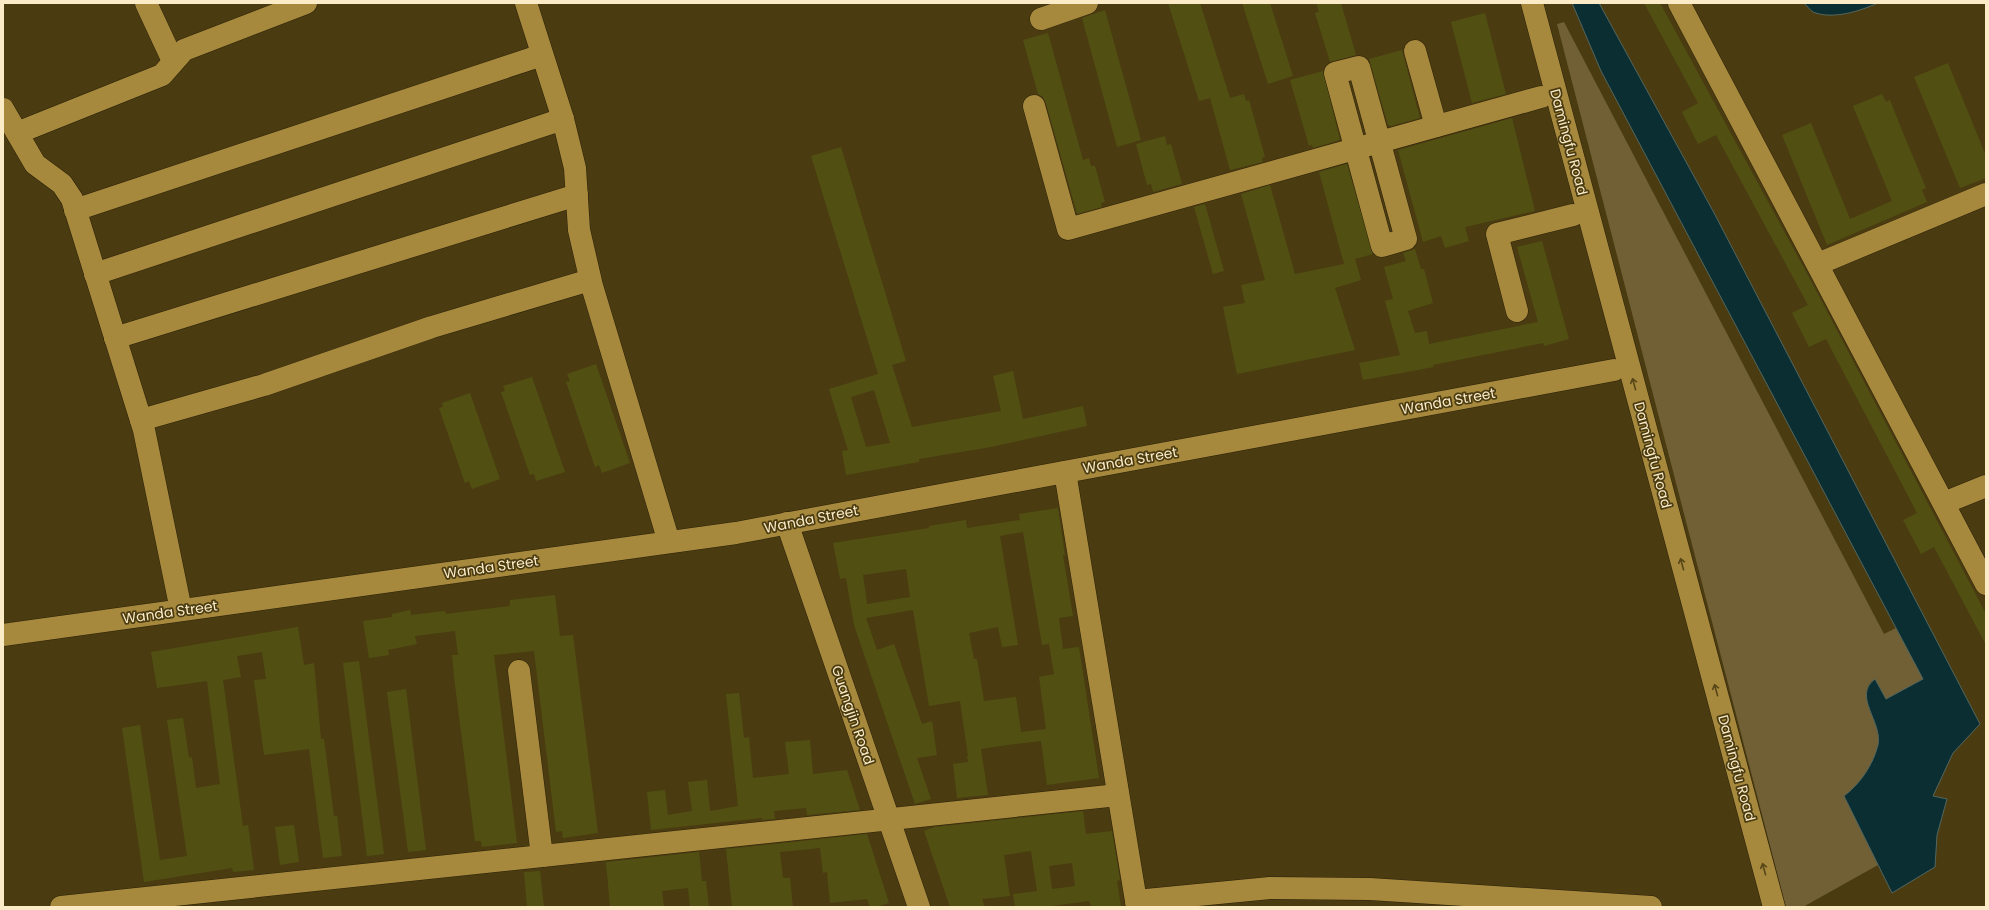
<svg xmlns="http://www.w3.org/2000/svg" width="1989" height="910" font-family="Poppins,sans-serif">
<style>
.green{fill:#716036}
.water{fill:#0b2e33;stroke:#53675f}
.building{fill:#515012;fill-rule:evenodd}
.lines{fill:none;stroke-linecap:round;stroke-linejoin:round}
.minor-casing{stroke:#2c220a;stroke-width:23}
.minor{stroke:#a7893d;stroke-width:22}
.oneway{stroke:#584718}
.labels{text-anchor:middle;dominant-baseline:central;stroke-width:3.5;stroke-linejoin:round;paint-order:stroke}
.street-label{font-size:14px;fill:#fbebc6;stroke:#4a3b11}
</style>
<rect width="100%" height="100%" fill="#4a3b11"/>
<path class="green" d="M1564,22L1884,634L1896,628L1924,679L1886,699L1875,679C1852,694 1883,723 1878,745C1873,765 1860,784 1844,796L1878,865L1803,907H1786L1557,24Z"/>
<g class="water">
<path d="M1572,3H1599L1713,211L1980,724L1953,753L1933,796L1947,799L1937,835L1935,867L1892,893L1844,796C1860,784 1873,765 1878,745C1883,722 1852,696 1875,679L1886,699L1923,679L1601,71Z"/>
<path d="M1804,3H1878C1860,11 1833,20 1813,12C1810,10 1807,6 1804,3Z"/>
</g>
<g class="building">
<polygon points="1168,3 1200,3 1230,98 1244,94 1246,101 1249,100 1265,157 1262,158 1263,162 1230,170 1210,98 1199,101"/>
<polygon points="1242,3 1270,3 1293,76 1268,84"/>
<polygon points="1316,3 1341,3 1356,55 1330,62 1315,13 1319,12"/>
<polygon points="1644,3 1660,3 1810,279 1986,614 1986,645 1934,547 1921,554 1903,520 1917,513 1826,339 1809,347 1792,313 1808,305 1716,135 1698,144 1682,112 1698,103"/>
<polygon points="1105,10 1141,140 1117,147 1082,18"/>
<polygon points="1485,13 1506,94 1472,103 1451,22"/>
<polygon points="1048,33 1083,160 1089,158 1091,166 1095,166 1105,202 1101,203 1102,207 1077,214 1046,103 1043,97 1038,94 1023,40"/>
<polygon points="1402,50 1420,118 1391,126 1388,125 1369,59"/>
<polygon points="1948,63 1986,156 1986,178 1960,188 1914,77"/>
<polygon points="1323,71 1340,140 1313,148 1312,145 1309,146 1290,80"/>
<polygon points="1882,94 1886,102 1890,100 1901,128 1926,188 1922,190 1927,202 1827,245 1782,135 1811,123 1850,219 1892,201 1853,106"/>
<polygon points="1512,118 1535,211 1465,227 1469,241 1445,248 1441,236 1423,242 1398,150"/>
<polygon points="1165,136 1167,145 1171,144 1182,184 1153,192 1151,184 1147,185 1136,144"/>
<path d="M841,147L906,361L892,365L912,427L1001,411L993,376L1013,371L1023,419L1083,406L1087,426L991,447L919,459V462L846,475L842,451L848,450L829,389L878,374L811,156ZM874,390L890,443L866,447L851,397Z"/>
<polygon points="1347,164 1373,254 1355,259 1361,280 1335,288 1355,350 1237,374 1223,307 1245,303 1241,285 1265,280 1241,194 1270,185 1295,274 1344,264 1319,172"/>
<polygon points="1205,204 1224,271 1213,274 1194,207"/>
<polygon points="1542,241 1569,339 1544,346 1543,343 1433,365 1434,367 1363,380 1359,363 1400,355 1385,301 1393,299 1384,267 1406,261 1403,253 1415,249 1421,269 1424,269 1433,303 1408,311 1415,333 1427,331 1429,344 1538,322 1517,247"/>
<polygon points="596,364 630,463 602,473 599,465 595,467 566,382 570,381 567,374"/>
<polygon points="532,377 565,472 536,481 534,474 530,475 501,392 505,391 503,386"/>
<polygon points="470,393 500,479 472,489 469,481 465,483 439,408 443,407 442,403"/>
<path d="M1058,508L1065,555H1063L1073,616L1059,618L1063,649L1079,647L1099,778L1047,785L1041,741L1007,745L981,749L988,795L957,798L953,764L968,762L967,756H968L960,701L929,706L913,610L866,618L877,650L894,644L922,724L932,721L937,755L917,758L931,799L915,804L854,625L846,578L840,579L833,543L929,528V526L966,520L967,528L1020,520L1019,514ZM1023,532L1042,645L1049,644L1054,674L1039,677L1046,729L1021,732L1016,697L984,701L977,659H974L969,633L998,627L1002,647L1018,645L1000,536ZM906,569L910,597L867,604L863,575Z"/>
<polygon points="555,595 560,636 573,635 598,833 563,838 562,831 556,832 534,651 494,655 517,843 482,847 481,841 475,841 454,677 452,655 458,655 455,631 415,636 417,644 388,650 389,655 369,658 363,621 392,617 392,614 410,610 411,615 445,611 446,614 510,606 510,600"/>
<polygon points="298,627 304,665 314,663 321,739 324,739 334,816 337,816 342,856 323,858 309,749 264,755 254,680 266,679 262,652 237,656 241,677 223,680 243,826 248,825 254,870 233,872 232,868 144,882 122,728 140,725 160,860 187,856 167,720 183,718 189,758 192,757 196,788 220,784 207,681 157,688 151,652"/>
<polygon points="359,661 384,854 367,856 343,663"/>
<polygon points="406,689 426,850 408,852 387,692"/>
<polygon points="739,693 744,738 749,737 753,778 789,774 785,742 810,740 813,774 847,770 860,810 807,815 806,808 774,811 775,819 762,820 762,818 651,830 647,792 665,790 668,815 692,811 688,782 707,780 710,811 738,806 726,694"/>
<path d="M1083,811L1086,834L1112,831L1120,880L1117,881L1121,907H1091L1089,901L1045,907H1015L1013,894L1037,891L1031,851L1004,855L1010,896L982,899L985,907H950L924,831L934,827ZM1072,863L1075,886L1052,889L1049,866Z"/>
<polygon points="294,825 299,862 280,865 275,827"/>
<polygon points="867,834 889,903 877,907 870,907 867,899 830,903 827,872 823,873 820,848 780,852 783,878 790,878 793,907 732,907 726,849"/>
<polygon points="699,852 702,881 706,881 709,907 690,907 688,888 662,891 664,907 610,907 606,862"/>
<polygon points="540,871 544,907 527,907 524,872"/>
</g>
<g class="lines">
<g class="minor-casing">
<g id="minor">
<polyline points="146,3 173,61"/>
<polyline points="526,3 563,119 575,168 579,230 592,286 669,542"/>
<polyline points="1532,3 1774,907"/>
<polyline points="1679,3 1986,584"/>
<polyline points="1041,19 1087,3"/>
<polyline points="1415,51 1436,126"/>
<polygon points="1359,67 1406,239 1382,246 1335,73"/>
<polyline points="1034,106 1068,229 1541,97"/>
<polyline points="3,109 35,164 62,184 72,199 144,430 181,610"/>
<polyline points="17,133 162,75 184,50 306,3"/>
<polyline points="75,210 542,55"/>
<polyline points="1818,264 1986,194"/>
<polyline points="95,274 563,119"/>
<polyline points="1517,311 1497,234 1573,215"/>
<polyline points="115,338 577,195"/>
<polyline points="141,420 264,385 432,327 590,280"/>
<polyline points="1065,472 1137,907"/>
<polyline points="1944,503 1986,486"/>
<polyline points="787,523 919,907"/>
<polyline points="3,635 736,533 1614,370"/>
<polyline points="519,671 542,856"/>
<polyline points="1136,901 1270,888 1370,889 1651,907"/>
<polyline points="61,907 1118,795"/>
</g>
</g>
<use href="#minor" class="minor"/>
</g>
<defs><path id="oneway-shaft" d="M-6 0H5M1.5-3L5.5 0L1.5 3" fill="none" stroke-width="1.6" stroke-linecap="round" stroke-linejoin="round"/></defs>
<g class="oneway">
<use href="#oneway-shaft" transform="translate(1634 384) rotate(-105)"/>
<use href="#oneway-shaft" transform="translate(1682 564) rotate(-105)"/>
<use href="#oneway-shaft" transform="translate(1716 690) rotate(-105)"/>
<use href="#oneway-shaft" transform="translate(1764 869) rotate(-105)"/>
</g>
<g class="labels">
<g class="street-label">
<text transform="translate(1569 142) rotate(75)">Damingfu Road</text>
<text transform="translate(1448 401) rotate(-10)">Wanda Street</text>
<text transform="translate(1653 455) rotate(75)">Damingfu Road</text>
<text transform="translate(1130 460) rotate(-10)">Wanda Street</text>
<text transform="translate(811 519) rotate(-11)">Wanda Street</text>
<text transform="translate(491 567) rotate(-8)">Wanda Street</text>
<text transform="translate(170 612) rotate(-8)">Wanda Street</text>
<text transform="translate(853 715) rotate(71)">Guangjin Road</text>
<text transform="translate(1737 768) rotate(75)">Damingfu Road</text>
</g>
</g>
<rect width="1989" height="910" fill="none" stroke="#fbebc6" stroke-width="8"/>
</svg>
